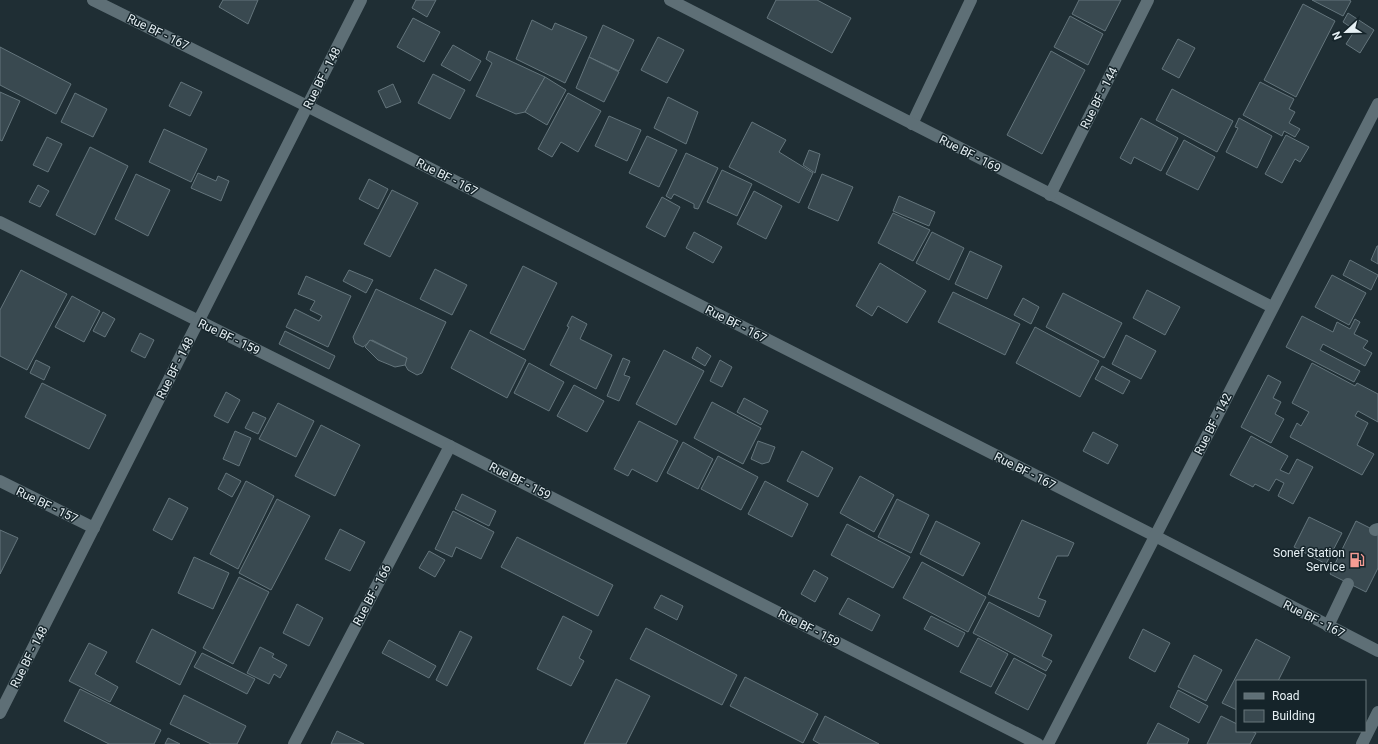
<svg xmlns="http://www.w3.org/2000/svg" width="1378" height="744" font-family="Roboto,sans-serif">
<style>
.building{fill:#394950;stroke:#64757c}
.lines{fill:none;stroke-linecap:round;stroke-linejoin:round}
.service{stroke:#5e6f76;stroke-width:12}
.minor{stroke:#5e6f76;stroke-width:12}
.secondary{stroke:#5e6f76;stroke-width:12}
.labels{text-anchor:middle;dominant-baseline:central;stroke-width:3;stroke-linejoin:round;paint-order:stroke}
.street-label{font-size:12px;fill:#e6f0f4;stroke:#15242a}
.poi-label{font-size:12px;fill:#e6f0f4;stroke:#15242a;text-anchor:end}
</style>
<rect width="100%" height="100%" fill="#1f2e34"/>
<g class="building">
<polygon points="223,0 258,0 248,24 219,7"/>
<polygon points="416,0 436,0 427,17 412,8"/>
<polygon points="776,0 817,0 851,18 832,53 767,18"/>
<polygon points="1079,0 1121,0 1105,31 1072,14"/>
<polygon points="1312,0 1349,0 1351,1 1343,16"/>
<polygon points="1303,4 1335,21 1296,97 1264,80"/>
<polygon points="1348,13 1374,30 1360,53 1346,44 1355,30 1343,22"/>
<polygon points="1070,16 1103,34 1088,65 1054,47"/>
<polygon points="413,18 440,32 424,62 397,47"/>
<polygon points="532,20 552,30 555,23 587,37 565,83 516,59"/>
<polygon points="603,25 634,40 619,71 589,57"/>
<polygon points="658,37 684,50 667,83 641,70"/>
<polygon points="1178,39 1195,48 1179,78 1162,69"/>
<polygon points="453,45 481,61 470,81 441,65"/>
<polygon points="0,47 71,84 56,114 0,85"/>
<polygon points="489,51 545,77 525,112 516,114 476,96 492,63 486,59"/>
<polygon points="1051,51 1085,70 1042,154 1007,135"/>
<polygon points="589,57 619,72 604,102 576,88"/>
<polygon points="433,74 465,90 450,119 418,103"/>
<polygon points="545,77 566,90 547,125 525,112"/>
<polygon points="181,82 202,92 190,116 169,106"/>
<polygon points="1260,82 1294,99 1289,109 1295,112 1289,123 1300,129 1295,137 1284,131 1282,136 1243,115"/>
<polygon points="393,84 401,102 386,108 378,91"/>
<polygon points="1172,89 1233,121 1217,152 1156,120"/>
<polygon points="0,92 20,101 2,141 0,140"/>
<polygon points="75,93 107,109 93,137 61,122"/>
<polygon points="568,93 601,111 578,152 561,142 552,157 538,149"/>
<polygon points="668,97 698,112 686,144 654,128"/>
<polygon points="609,116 641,130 627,161 595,146"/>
<polygon points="1141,118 1178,138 1161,171 1134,157 1131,164 1120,158"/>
<polygon points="1239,118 1272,136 1257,168 1226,152 1238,128 1235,127"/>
<polygon points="752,122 786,140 779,152 813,173 799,203 729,167"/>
<polygon points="164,129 207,149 191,182 149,162"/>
<polygon points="1286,135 1309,147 1300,162 1295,159 1282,183 1265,174"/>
<polygon points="647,136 677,150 659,187 629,173"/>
<polygon points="47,137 62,144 48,172 33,165"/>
<polygon points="1184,140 1215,157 1198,190 1166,174"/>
<polygon points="90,147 128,166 95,235 56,215"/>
<polygon points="809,150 820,154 815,173 803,165"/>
<polygon points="686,153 718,168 698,209 694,208 694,204 674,194 671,199 666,196"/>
<polygon points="722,170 752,184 737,216 707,202"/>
<polygon points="198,173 216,181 218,176 229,181 221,201 191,188"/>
<polygon points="136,174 170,190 148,236 115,219"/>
<polygon points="822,174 853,187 838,221 808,208"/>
<polygon points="369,179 388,189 378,209 359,199"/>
<polygon points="38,185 49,191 40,207 29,202"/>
<polygon points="392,190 418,203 390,257 364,244"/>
<polygon points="754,191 782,206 766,239 737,224"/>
<polygon points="899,196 935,212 929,226 893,211"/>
<polygon points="662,197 680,207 665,237 646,227"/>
<polygon points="893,213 930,230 913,261 878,243"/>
<polygon points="694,232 722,247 713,263 686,248"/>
<polygon points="932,232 964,248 949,280 916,263"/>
<polygon points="1377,246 1378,246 1378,264 1371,260"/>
<polygon points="970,251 1002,266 987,299 955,284"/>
<polygon points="1350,260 1378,275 1371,290 1343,275"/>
<polygon points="880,263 926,291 907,323 878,306 872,316 856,306"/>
<polygon points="523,266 557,283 524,350 490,333"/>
<polygon points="435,269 467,285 452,315 420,299"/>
<polygon points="21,270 67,294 27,370 0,356 0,310"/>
<polygon points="349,270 373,280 366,293 343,281"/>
<polygon points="1332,275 1366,293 1349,325 1315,307"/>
<polygon points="306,276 351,296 328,347 286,327 295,309 319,321 322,316 310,310 315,301 298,294"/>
<polygon points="376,289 446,322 422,373 417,375 408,370 404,363 407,358 372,340 363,347 355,343 353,337"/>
<polygon points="1147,290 1180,307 1165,335 1133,318"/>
<polygon points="953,292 1020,324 1005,355 938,322"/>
<polygon points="1063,293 1122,323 1104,358 1046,327"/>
<polygon points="72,296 100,311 84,342 55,327"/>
<polygon points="1023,298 1039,307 1031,324 1014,315"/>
<polygon points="103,312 115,319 105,337 93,331"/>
<polygon points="572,316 587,324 580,339 612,355 596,389 550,365 569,327 567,326"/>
<polygon points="1302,316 1333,332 1337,322 1350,329 1355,319 1360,322 1354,334 1368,341 1363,348 1372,353 1365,366 1323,344 1320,350 1360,371 1354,382 1286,347"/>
<polygon points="1035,327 1099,361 1080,397 1016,363"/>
<polygon points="470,330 526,360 507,398 451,368"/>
<polygon points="285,331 335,356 329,369 279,344"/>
<polygon points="140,333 154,340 145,358 131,351"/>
<polygon points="1126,335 1156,351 1141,379 1112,364"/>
<polygon points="370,340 407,358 405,365 395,367 378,360 365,347"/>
<polygon points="697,347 711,356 705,366 692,358"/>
<polygon points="664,350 704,371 676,425 636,404"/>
<polygon points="623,358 630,361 624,375 630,377 619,401 607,396"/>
<polygon points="36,360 50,367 44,380 30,373"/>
<polygon points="720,360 732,367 722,387 710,381"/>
<polygon points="529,363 564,382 549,411 514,393"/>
<polygon points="1312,363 1355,386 1357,383 1378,394 1378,422 1358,411 1355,416 1368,423 1357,445 1374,454 1362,475 1290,437 1297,423 1301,426 1309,412 1292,403"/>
<polygon points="1102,366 1130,381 1123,394 1095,379"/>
<polygon points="1268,375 1281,382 1273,398 1281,402 1275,414 1284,419 1271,443 1241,427"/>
<polygon points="42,383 106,415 89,449 25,417"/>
<polygon points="574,385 604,401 587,432 557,416"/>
<polygon points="226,392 240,400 228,423 214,416"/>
<polygon points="744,398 768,411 761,425 737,412"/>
<polygon points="712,402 761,428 743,464 694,438"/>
<polygon points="278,403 314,421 296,457 259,439"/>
<polygon points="253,412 266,418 258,434 245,428"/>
<polygon points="639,421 678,441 657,482 632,469 628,476 614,469"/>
<polygon points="321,425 360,445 335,496 295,476"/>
<polygon points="235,431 251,438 239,466 223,459"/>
<polygon points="1093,432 1118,445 1108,464 1083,451"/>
<polygon points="1251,436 1288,456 1280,470 1289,474 1297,459 1313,467 1293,504 1278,496 1284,483 1276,479 1269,491 1255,484 1253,487 1230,475"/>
<polygon points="758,441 775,447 769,462 762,464 751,459"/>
<polygon points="683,442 713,459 698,489 667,473"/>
<polygon points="802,451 833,468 818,497 787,481"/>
<polygon points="718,456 758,477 741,510 701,489"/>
<polygon points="226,473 241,481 232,497 218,489"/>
<polygon points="860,476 894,495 874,532 840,513"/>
<polygon points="246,481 274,496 238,569 210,554"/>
<polygon points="765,481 808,504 792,537 748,514"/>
<polygon points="462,494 496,511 489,526 455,509"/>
<polygon points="169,498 188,508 172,540 153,530"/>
<polygon points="277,499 310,516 271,590 239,573"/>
<polygon points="897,499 929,515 911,553 878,537"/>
<polygon points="453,511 494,532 481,559 456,547 452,557 435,549"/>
<polygon points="1309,517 1342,533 1326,564 1294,547"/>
<polygon points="1022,520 1074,543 1068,556 1057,556 1038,598 1046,601 1039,617 988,594"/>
<polygon points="936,521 980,543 963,576 920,554"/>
<polygon points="1356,521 1378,532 1378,568 1366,592 1330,574"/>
<polygon points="847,524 910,557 893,588 831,555"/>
<polygon points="340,529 365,542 350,571 325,559"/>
<polygon points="0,530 18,538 0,574"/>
<polygon points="517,537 613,585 598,616 501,567"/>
<polygon points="429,551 445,560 435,577 419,568"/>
<polygon points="194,557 229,573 213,609 178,593"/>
<polygon points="922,562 986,597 968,632 903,598"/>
<polygon points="814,570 828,578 815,602 801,594"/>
<polygon points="239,577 269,592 233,664 203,648"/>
<polygon points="661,595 683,606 677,620 654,608"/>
<polygon points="848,598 880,615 872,631 839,614"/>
<polygon points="989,602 1052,635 1042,656 1052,661 1046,671 973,633"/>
<polygon points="297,604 323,618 309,646 283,633"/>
<polygon points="563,616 592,631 579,658 584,661 571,686 537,669"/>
<polygon points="931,616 965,633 958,647 924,629"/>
<polygon points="646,628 737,675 722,705 630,659"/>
<polygon points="152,629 196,652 180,685 136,662"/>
<polygon points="1143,629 1170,643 1155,672 1129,658"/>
<polygon points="460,631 472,637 447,686 436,680"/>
<polygon points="978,638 1008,654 991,687 960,672"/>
<polygon points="1256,639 1290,657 1278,681 1237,681 1237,710 1222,703"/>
<polygon points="389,640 436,666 429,678 382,653"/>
<polygon points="89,643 107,652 95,674 118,687 110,702 69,681"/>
<polygon points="260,647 274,654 272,657 287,665 280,678 274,674 269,684 247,673"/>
<polygon points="202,653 255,679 247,694 194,667"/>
<polygon points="1194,655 1222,670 1206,701 1178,687"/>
<polygon points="1014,658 1046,675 1028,710 995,693"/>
<polygon points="745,677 818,714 803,743 730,706"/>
<polygon points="616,679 650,696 626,744 584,744"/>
<polygon points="80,689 161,730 154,744 109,744 64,721"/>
<polygon points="1178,690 1208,706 1199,723 1170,707"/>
<polygon points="184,695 246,726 237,744 211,744 170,724"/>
<polygon points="825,716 879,744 820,744 813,740"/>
<polygon points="1221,716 1237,724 1237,731 1251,731 1256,733 1250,744 1207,744"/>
<polygon points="1158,723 1189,739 1187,744 1147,744"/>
<polygon points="337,731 364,744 331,744"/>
<polygon points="168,738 180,744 165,744"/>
</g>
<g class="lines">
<g class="service">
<polyline points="912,124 971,0"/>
<polyline points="1375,530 1378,529"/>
<polyline points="1328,626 1348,584"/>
</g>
<g class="minor">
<polyline points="93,0 307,106 1155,536 1378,651"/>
<polyline points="670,0 1272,307"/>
<polyline points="1050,195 1148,0"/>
<polyline points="0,222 450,446 1038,744"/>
<polyline points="0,481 94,528"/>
<polyline points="0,713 361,0"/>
<polyline points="294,744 450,446"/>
<polyline points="1048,744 1378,104"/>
</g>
<polyline class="secondary" points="1362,744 1378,712"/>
</g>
<defs>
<g id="fuel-bare" transform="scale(1.2)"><path d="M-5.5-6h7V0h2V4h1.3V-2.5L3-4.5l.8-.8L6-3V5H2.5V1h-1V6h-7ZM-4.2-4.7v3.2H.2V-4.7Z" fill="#f59c94" stroke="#15242a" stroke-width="2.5" paint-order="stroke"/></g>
</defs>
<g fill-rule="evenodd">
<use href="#fuel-bare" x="1357" y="560"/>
</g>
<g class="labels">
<g class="street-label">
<text transform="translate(158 32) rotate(26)">Rue BF - 167</text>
<text transform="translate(322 78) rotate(-63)">Rue BF - 148</text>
<text transform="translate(1099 98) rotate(-63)">Rue BF - 144</text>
<text transform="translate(970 154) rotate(27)">Rue BF - 169</text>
<text transform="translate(447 177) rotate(27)">Rue BF - 167</text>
<text transform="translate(736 324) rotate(27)">Rue BF - 167</text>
<text transform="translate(229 337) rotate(26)">Rue BF - 159</text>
<text transform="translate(175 368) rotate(-63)">Rue BF - 148</text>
<text transform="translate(1213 424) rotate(-63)">Rue BF - 142</text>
<text transform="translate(1025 471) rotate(27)">Rue BF - 167</text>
<text transform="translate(520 481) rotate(27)">Rue BF - 159</text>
<text transform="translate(47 505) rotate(26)">Rue BF - 157</text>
<text transform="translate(372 595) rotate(-62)">Rue BF - 166</text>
<text transform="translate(1314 619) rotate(27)">Rue BF - 167</text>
<text transform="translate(809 628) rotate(27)">Rue BF - 159</text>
<text transform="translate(29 657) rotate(-63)">Rue BF - 148</text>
</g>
<g class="poi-label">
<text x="1345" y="553">Sonef Station<tspan x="1345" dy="14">Service</tspan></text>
</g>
</g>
<rect x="1236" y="680" width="130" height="52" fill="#15242a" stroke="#69767b"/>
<rect x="1244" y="693" width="20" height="6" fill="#5e6f76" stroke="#69767b"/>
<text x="1272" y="700" font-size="12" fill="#e6f0f4">Road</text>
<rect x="1244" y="710" width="20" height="12" fill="#394950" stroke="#69767b"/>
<text x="1272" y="720" font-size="12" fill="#e6f0f4">Building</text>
<g transform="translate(1346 32) rotate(248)" stroke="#15242a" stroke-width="3" paint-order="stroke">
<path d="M0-3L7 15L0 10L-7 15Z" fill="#e6f0f4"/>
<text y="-6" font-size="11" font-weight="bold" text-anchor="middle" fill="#e6f0f4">N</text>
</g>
</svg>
